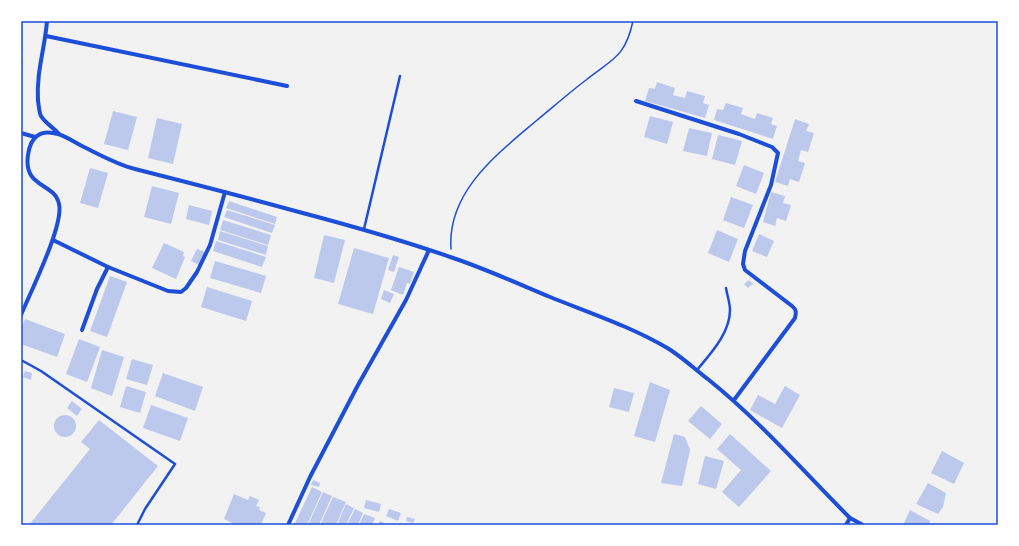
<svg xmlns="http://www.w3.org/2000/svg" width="1019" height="546" font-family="'Sofia Sans Condensed',sans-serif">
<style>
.building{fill:#bdc9ec}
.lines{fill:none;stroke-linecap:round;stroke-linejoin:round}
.path{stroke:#1d4ed8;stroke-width:1.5}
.service{stroke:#1d4ed8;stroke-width:2.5}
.minor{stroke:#1d4ed8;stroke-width:4}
.neatline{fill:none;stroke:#1d4ed8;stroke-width:1.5}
</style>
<rect width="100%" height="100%" fill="#f2f2f2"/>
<g class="building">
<rect x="21" y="21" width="2" height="30"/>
<polygon points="21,59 23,59 22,73 21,73"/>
<polygon points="657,82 675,88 673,95 685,98 687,91 705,96 703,103 709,105 705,118 645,101 649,88 655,89"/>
<polygon points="726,103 743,108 741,114 755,119 757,113 773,118 771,124 777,126 773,139 714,120 717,109 723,110"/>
<polygon points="113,111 137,117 128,150 104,144"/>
<polygon points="650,116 673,122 667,144 644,137"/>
<polygon points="157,118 182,124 173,164 148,158"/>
<polygon points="795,119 809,124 806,131 814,133 808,152 801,150 798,161 805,163 799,182 790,179 788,186 775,182"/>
<polygon points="689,128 712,133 707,156 683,151"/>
<polygon points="718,135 742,141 735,165 712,159"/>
<polygon points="744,165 764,173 756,194 736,186"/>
<polygon points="90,168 108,173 98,208 80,203"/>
<polygon points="152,186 179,193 171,224 144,217"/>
<polygon points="771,192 785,196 783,203 791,205 786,221 777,218 775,226 763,222"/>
<polygon points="731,197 753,205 744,228 723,220"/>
<polygon points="229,201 277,217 275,224 226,208"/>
<polygon points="189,205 212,211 209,225 186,219"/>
<polygon points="227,210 275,225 272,233 224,217"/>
<polygon points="223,220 271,235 268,245 220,230"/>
<polygon points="717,230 738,239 729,262 708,253"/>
<polygon points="220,231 268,246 266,255 218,240"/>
<polygon points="759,234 774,241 767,257 752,251"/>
<polygon points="324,235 345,240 334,283 314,278"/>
<polygon points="216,241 266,257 262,267 213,251"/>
<polygon points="164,243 184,252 183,256 185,257 176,279 152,268"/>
<polygon points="354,248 389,258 373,314 338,304"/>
<polygon points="197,249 205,252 199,265 191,261"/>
<polygon points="393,255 399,257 394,272 388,270"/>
<polygon points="215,261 266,276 261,293 210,278"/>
<polygon points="399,267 414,272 410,284 407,283 403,295 391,290"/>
<polygon points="110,276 127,282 107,337 90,331"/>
<polygon points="749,280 753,284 748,288 744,284"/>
<polygon points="207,287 252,301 246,321 201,307"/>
<polygon points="384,290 394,294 390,303 381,299"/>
<polygon points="25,319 65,334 57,357 21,344 21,329"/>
<polygon points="79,339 100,347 87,382 66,374"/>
<polygon points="102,350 124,357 112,396 91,388"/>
<polygon points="132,359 153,365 147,385 126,379"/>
<polygon points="25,371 32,373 31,380 23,377"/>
<polygon points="163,373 203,387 195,411 155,396"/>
<polygon points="650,382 670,390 655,442 634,436"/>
<polygon points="126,386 146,392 140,413 120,407"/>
<polygon points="785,386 800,395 782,428 750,410 758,395 775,404"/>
<polygon points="614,388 634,393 629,412 609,407"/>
<polygon points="72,401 82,409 77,416 67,408"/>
<polygon points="151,405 188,418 180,441 143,428"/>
<polygon points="701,406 722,424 710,439 688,421"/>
<circle cx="65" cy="426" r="11"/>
<polygon points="99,420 158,466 111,525 29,525 90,449 81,442"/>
<polygon points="674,434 685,437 690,450 682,486 661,483"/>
<polygon points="730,434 771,471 739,507 722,492 741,470 717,449"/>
<polygon points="942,451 964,463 954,484 931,473"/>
<polygon points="705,456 724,461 716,489 698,484"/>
<polygon points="313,480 320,483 319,487 311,485"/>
<polygon points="928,483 946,493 943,507 938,514 916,504"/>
<polygon points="312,487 322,492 307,525 294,525"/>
<polygon points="323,492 332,496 319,525 308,525"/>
<polygon points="234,494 248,500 250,496 259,500 256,506 260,507 259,510 266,513 261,525 234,525 234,524 224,519"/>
<polygon points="333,497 346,502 336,525 320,525"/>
<polygon points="366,500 381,504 379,512 364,508"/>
<polygon points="346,504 354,508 346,525 337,525"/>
<polygon points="355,509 363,513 358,525 347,525"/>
<polygon points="389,509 401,513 398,521 386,516"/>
<polygon points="910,510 930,521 930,525 903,525"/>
<polygon points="364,514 375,518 372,525 359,525"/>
<polygon points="407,517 415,519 413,523 406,521"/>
<polygon points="380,521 389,525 378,525"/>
</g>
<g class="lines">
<path class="path" d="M451,249C447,192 497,154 536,121C553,107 569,93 586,80C612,59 625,58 633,21"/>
<g class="service">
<polyline points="364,229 400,76"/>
<polyline points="21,360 41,371 175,464 145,509 137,525"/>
<path d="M697,370C711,353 730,333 730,310C730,303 727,295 726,288"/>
</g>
<g class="minor">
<path d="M47,21C45,48 36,73 38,101C39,106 39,112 41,116C45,123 54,128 59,134"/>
<polyline points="46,36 287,86"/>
<path d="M636,101L739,134L772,147L778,153L771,185L745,251L743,264L745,270L792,306C797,310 796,313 795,318L734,400"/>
<polyline points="21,133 35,137"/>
<polyline points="53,240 108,267 168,291 181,292 186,288 197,272 210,245 225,192"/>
<path d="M21,315C31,291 64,225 59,204C55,182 23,189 28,155C29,148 31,140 37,136C43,131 51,132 58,134C68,137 75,143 84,147C100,155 118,165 135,169C190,183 245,197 299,212C352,226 405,241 456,259C488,270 519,284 550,297C590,313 632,327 669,349C683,358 696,370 709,380C761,422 804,472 850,518L863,525"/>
<polyline points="82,330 97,289 108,267"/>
<polyline points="288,525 310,477 358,385 406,300 429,250"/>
<polyline points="846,525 850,518"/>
</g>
</g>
<rect width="1019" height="546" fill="none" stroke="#ffffff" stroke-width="44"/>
<rect x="22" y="22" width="975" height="502" class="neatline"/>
</svg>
